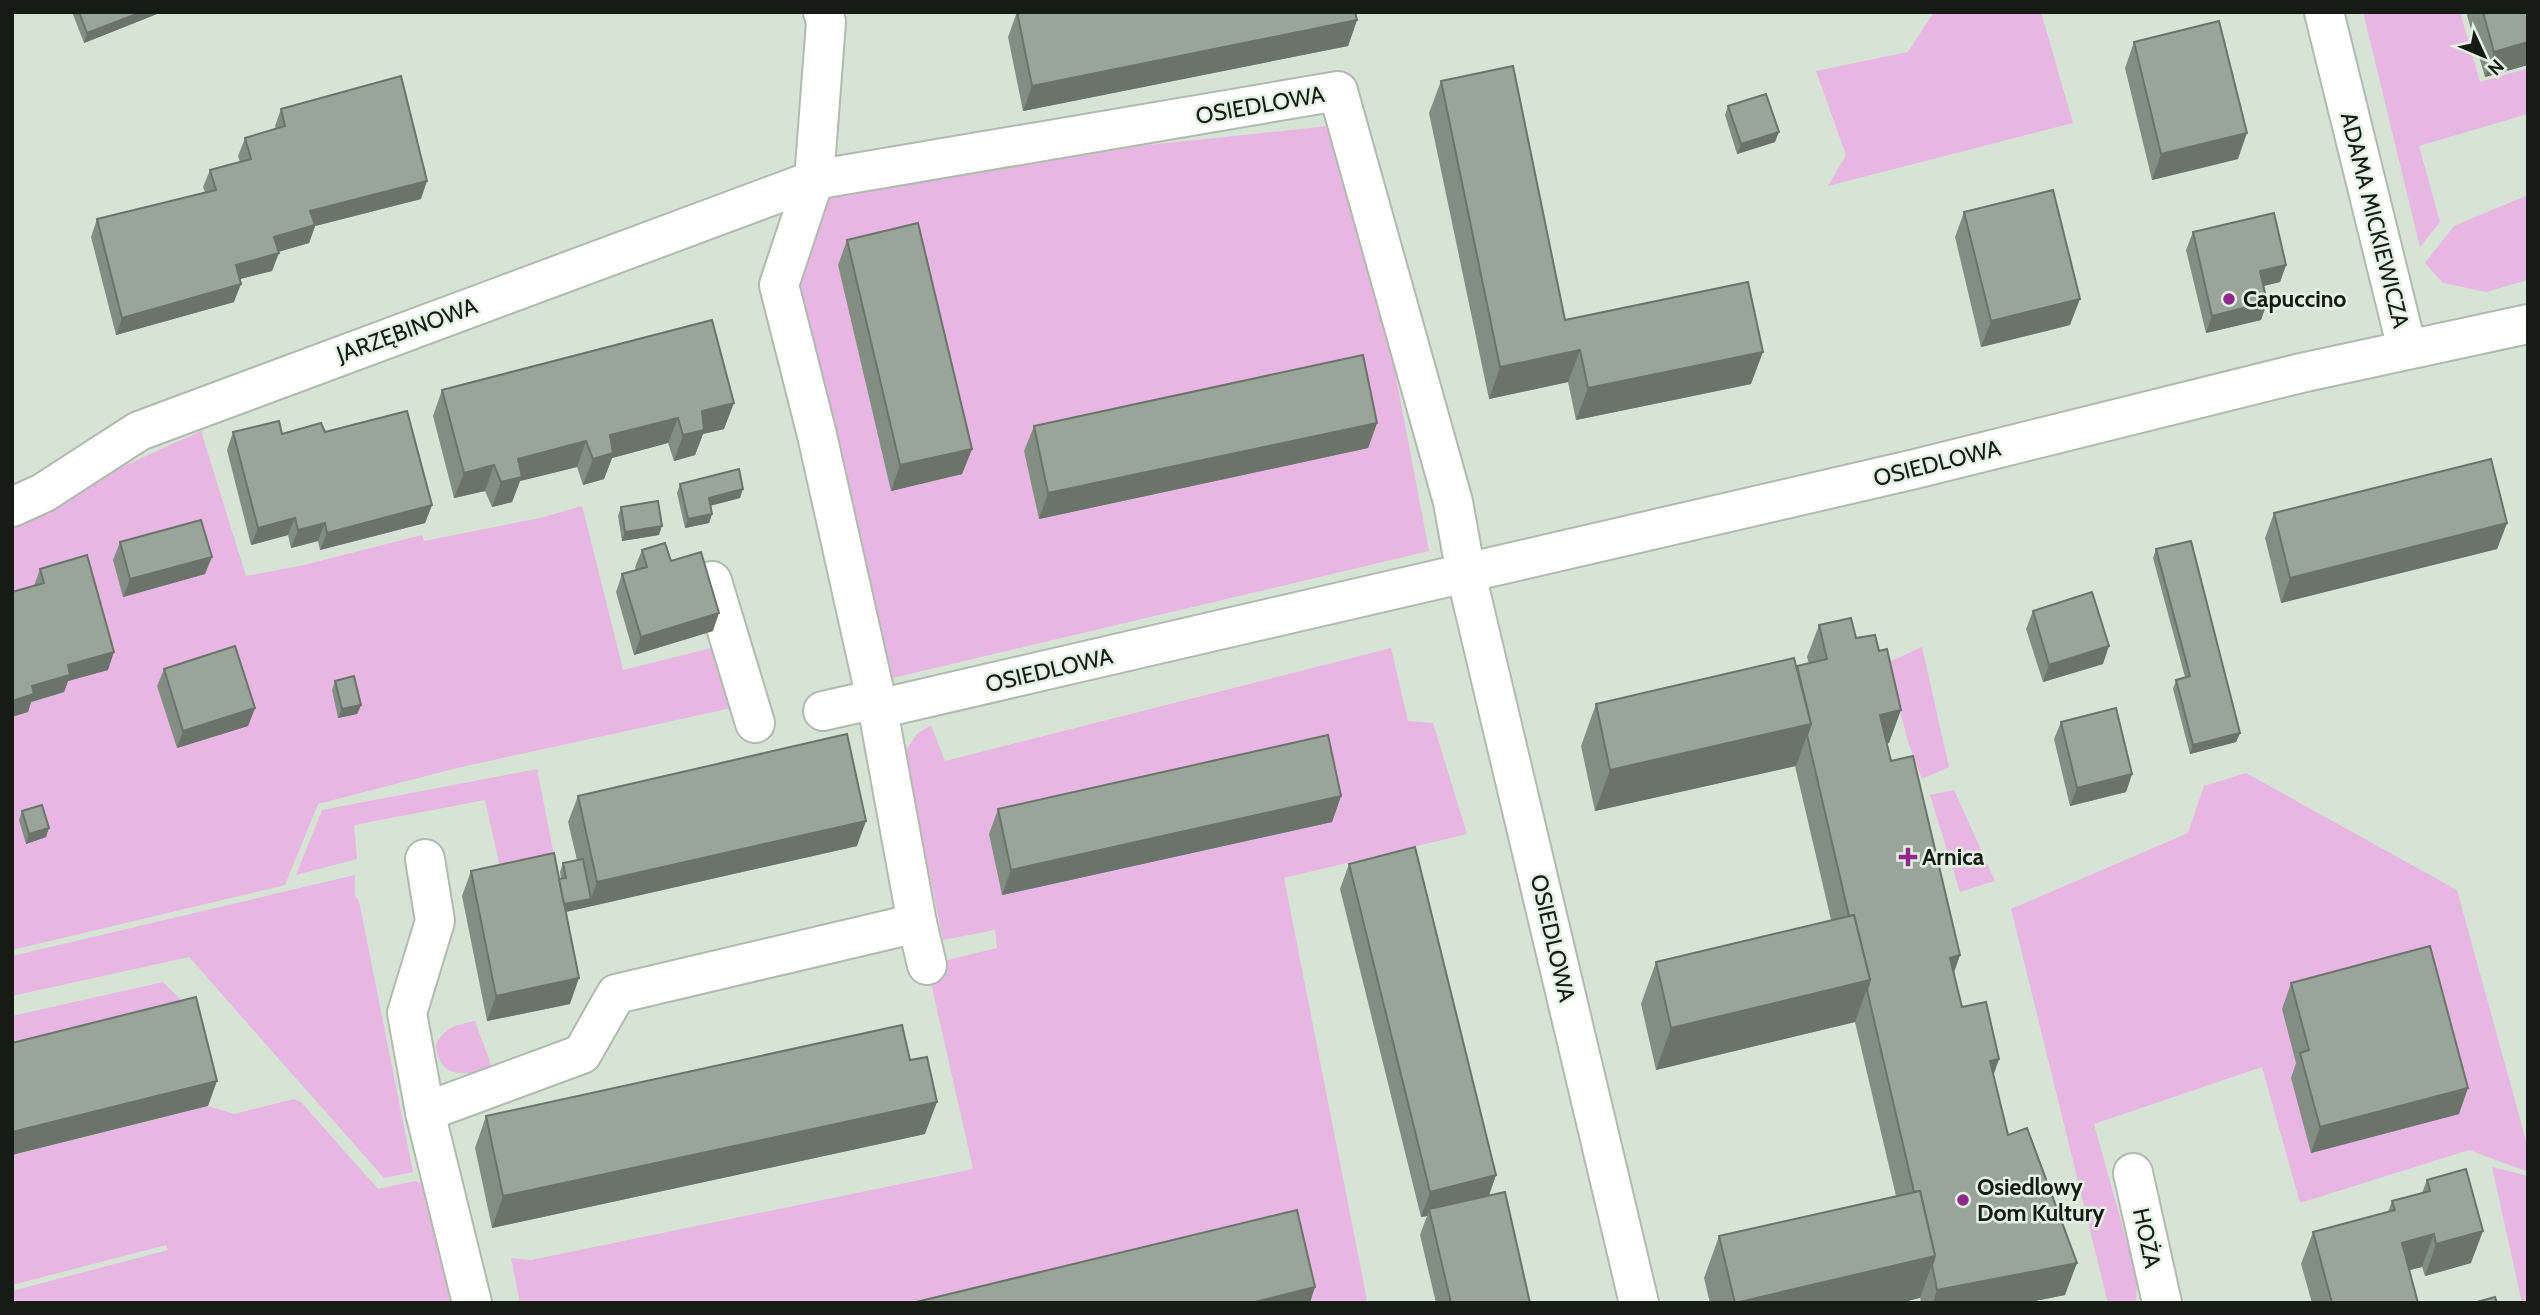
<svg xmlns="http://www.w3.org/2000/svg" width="2540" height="1315" font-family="Cabin,sans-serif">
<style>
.green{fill:#e8b6e2}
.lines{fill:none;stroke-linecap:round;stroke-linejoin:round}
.minor-casing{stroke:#aebbad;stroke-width:42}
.minor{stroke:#fff;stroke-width:38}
.wall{fill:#838e83}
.shaded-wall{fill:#6a746a}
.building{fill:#98a598;stroke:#6a746a;stroke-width:2}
.poi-dot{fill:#91298d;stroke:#e3f1e2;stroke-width:2.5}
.labels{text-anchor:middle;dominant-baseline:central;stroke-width:5;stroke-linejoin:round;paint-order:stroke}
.street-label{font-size:23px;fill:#161b16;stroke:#e3f1e2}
.poi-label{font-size:23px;font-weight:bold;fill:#161b16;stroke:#e3f1e2;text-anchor:start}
</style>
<rect width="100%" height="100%" fill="#d6e4d5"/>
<g class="green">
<polygon points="1934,12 2041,12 2073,123 1828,186 1846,155 1816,71 1908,52"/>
<polygon points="2363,12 2460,12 2480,82 2528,68 2528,114 2419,146 2440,222 2420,247"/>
<polygon points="1348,124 1429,551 880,681 779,285 814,180"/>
<polygon points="2528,195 2528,280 2486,292 2443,283 2425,263 2454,226"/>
<polygon points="201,431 246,576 304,565 422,535 424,541 540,518 582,506 623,670 711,648 732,708 457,768 318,804 285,885 12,950 12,517"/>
<polygon points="1922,647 1949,767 1922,779 1909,745 1887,663"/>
<polygon points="1391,648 1408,721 1433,723 1467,834 1284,878 1367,1300 1365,1303 520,1303 511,1258 531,1260 973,1169 927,965 997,948 995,930 943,940 907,765 906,750 917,734 931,725 945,761"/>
<polygon points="537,769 554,855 500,867 485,800 354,825 357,859 296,875 322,810"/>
<polygon points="2246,773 2457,890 2528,1148 2528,1172 2469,1150 2300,1203 2262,1067 2094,1124 2137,1278 2136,1303 2108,1303 2011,909 2188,833 2204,786"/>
<polygon points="1954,790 1995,881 1960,892 1930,795"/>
<polygon points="355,875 355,896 359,901 413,1172 384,1178 189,957 12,996 12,956"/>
<polygon points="163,982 187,1006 12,1050 12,1016"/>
<path d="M475,1021L493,1070C465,1074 440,1081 436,1045C444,1027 457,1025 475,1021Z"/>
<polygon points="294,1099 301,1102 378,1189 415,1181 423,1184 453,1303 12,1303 12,1291 168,1250 166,1245 12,1285 12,1155 208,1106 234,1114"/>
<polygon points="2492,1167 2528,1176 2528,1303 2522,1303"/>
</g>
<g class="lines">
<g class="minor-casing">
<g id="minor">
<polyline points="2324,12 2407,349"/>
<polyline points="12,507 43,493 139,431 814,180 1338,91 1453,502 1466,574 1639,1303"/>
<polyline points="712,581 755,723"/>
<polyline points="878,709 1915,469 2301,373 2528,324"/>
<polyline points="823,711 876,699"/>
<polyline points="917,923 927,965"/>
<polyline points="425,1112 407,1013 435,921 425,859"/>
<polyline points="2133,1173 2162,1303"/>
<polyline points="472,1303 425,1112 582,1054 616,994 917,923 876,699 817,435 779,285 814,180 826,22 823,12"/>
</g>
</g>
<use href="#minor" class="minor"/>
</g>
<g class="wall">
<polygon points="72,12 162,12 84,43"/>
<polygon points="1017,12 1357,20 1348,46 1023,111 1008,37"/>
<polygon points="2466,12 2528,12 2528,65 2485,77"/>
<polygon points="2134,42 2238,159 2152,180 2125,68"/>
<polygon points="1441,81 1565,320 1751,384 1576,420 1568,382 1489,399 1429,113"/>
<polygon points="1728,106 1775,142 1737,154 1725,115"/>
<polygon points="281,109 421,199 315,226 309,243 278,252 272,271 239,279 234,302 116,335 91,237 97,219 205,192 203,187 210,170 240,162 238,156 245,138 276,129 275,126"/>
<polygon points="1964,212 2070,325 1981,347 1955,237"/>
<polygon points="2193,232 2286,265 2280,282 2264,286 2267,302 2261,320 2206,333 2186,250"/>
<polygon points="847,240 972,449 962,474 891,491 838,265"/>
<polygon points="712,320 724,429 703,434 695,455 674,461 668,443 612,458 604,479 583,485 577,467 520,481 512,502 492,507 485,491 454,498 433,416 442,390"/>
<polygon points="1377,423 1368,448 1039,519 1024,451 1034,426"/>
<polygon points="233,432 282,434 432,505 425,523 320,550 318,541 291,548 288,535 251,545 227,450"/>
<polygon points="680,484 740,498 710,506 712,514 709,523 685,528 677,493"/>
<polygon points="621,507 659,535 622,541 618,516"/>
<polygon points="2274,513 2507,523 2497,549 2281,603 2265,538"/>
<polygon points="120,542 205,574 123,597 113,560"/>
<polygon points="2156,549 2240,733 2236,742 2190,754 2173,689 2176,680 2185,677 2153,558"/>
<polygon points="642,550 671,561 713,631 634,655 616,592 622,574 636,570 635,567"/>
<polygon points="40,569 108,670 68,681 64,692 31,702 28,712 34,586"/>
<polygon points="2033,611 2103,664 2043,682 2026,629"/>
<polygon points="1819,625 1856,638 1889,743 1887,743 1891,761 1960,955 1954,973 1962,1007 1999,1059 1993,1075 2008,1135 2065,1295 2024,1303 1921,1303 1920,1297 1900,1303 1710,1303 1704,1278 1719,1236 1896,1196 1855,1022 1656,1070 1641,1004 1656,962 1831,920 1795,766 1595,811 1581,746 1596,704 1809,664 1807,657"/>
<polygon points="164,669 255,708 248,726 177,748 157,686"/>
<polygon points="335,681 361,705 357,714 338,718 332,690"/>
<polygon points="2061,722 2132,774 2126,792 2070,806 2054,739"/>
<polygon points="578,796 857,846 566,912 570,1004 487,1021 462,896 471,871 561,879 560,872 563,863 577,860 568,822"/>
<polygon points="1341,796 1332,822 1002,895 989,834 998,809"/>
<polygon points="22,811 46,837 26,844 19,820"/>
<polygon points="1349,864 1496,1175 1489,1196 1530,1303 1436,1303 1420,1235 1427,1216 1421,1217 1340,889"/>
<polygon points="2291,983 2459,1114 2311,1153 2291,1078 2296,1063 2282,1009"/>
<polygon points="486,1116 925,1134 492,1228 475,1148"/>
<polygon points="2427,1180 2471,1263 2425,1276 2422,1267 2409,1270 2418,1303 2312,1303 2301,1264 2313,1232 2388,1212 2392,1201 2422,1193"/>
</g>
<g class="shaded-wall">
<polygon points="142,12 162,12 84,43 87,33"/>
<polygon points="1357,20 1348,46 1023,111 1032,86"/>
<polygon points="2528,42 2528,65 2485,77 2494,52"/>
<polygon points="1779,132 1775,142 1737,154 1741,144"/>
<polygon points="2247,133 2238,159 2152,180 2161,154"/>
<polygon points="427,181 421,199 315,226 309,243 267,255 274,237 310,211"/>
<polygon points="279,253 272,271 229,282 236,265"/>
<polygon points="2286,265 2280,282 2254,288 2260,271"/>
<polygon points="241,284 234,302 116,335 122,318"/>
<polygon points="2080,299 2070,325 1981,347 1991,321"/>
<polygon points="2267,302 2261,320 2206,333 2212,316"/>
<polygon points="1580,350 1568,382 1489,399 1500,367"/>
<polygon points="1763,352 1751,384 1576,420 1588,388"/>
<polygon points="734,403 724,429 703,434 695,455 674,461 683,435 702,411"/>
<polygon points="678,418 668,443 612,458 604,479 583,485 593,459 610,435"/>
<polygon points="1377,423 1368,448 1039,519 1048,493"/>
<polygon points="586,441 577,467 520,481 512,502 492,507 501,482 518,459"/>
<polygon points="972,449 962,474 891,491 900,465"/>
<polygon points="494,465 485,491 454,498 464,473"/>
<polygon points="743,489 740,498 705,507 709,498"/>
<polygon points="432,505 425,523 320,550 327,533"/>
<polygon points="712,514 709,523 685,528 688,519"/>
<polygon points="295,518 288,535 251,545 258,528"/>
<polygon points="325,523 318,541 291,548 298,530"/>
<polygon points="2507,523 2497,549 2281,603 2290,578"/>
<polygon points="662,526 659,535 622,541 625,532"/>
<polygon points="212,557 205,574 123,597 130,579"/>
<polygon points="719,613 713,631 634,655 641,637"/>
<polygon points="2109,646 2103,664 2043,682 2049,665"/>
<polygon points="114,652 108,670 68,681 64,692 31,702 28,712 12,717 12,701 32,686 68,665"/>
<polygon points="361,705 357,714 338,718 342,709"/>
<polygon points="255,708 248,726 177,748 183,731"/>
<polygon points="1901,710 1889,743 1869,747 1880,715"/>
<polygon points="1811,724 1796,766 1595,811 1610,770"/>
<polygon points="2240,733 2236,742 2190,754 2193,745"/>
<polygon points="2132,774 2126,792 2070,806 2077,788"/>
<polygon points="1341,796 1332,822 1002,895 1011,870"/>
<polygon points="866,821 857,846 552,915 555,906 591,899 597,882"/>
<polygon points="49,828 46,837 26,844 29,834"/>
<polygon points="1960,955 1948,987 1950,958"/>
<polygon points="579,978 570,1004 487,1021 496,996"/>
<polygon points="1870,980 1855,1022 1656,1070 1671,1028"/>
<polygon points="1999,1059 1988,1091 1990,1061"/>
<polygon points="217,1081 208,1106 12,1155 12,1132"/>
<polygon points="2468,1088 2459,1114 2311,1153 2320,1127"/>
<polygon points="937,1102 925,1134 492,1228 503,1196"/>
<polygon points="1496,1175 1487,1200 1429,1209 1427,1216 1421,1217 1430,1192"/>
<polygon points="2483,1231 2471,1263 2425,1276 2436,1244"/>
<polygon points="2434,1234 2422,1267 2390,1275 2402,1243"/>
<polygon points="1935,1256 1920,1298 1900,1303 1736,1303"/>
<polygon points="2077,1263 2065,1295 2024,1303 1933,1303 1937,1290"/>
<polygon points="1315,1287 1310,1303 1251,1303"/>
</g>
<g class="building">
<polygon points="79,12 142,12 87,33"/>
<polygon points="1017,12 1355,12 1357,20 1032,86"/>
<polygon points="2483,12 2528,12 2528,42 2494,52"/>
<polygon points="2219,21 2247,133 2161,154 2134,42"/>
<polygon points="1513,66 1565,320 1748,282 1763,352 1588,388 1580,350 1500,367 1441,81"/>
<polygon points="401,76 427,181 310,211 315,225 274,237 279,253 236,265 241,284 122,318 97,219 216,190 210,170 251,159 245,138 285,126 281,109"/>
<polygon points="1766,94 1779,132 1741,144 1728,106"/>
<polygon points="2053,190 2080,299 1991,321 1964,212"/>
<polygon points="2274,213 2286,265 2260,271 2267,302 2212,316 2193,232"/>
<polygon points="918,223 972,449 900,465 847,240"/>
<polygon points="712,320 734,403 702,411 704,430 683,435 678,418 610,435 613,453 593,459 586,441 518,459 522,477 501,482 494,465 464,473 442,390"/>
<polygon points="1363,355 1377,423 1048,493 1034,426"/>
<polygon points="407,411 432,505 327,533 325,523 298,530 295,518 258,528 233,432 279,421 282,434 321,423 325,432"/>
<polygon points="2491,459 2507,523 2290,578 2274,513"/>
<polygon points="739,469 743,489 709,498 712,514 688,519 680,484"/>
<polygon points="658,501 662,526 625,532 621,507"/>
<polygon points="201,520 212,557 130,579 120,542"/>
<polygon points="2191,541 2240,733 2193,745 2176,680 2190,676 2156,549"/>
<polygon points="665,543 671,561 701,552 719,613 641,637 622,574 647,567 642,550"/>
<polygon points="87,555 114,652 68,665 70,675 32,686 34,694 12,701 12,592 44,583 40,569"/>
<polygon points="2092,592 2109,646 2049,665 2033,611"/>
<polygon points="1851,618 1856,638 1875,635 1879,651 1887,649 1901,710 1880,715 1891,761 1913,756 1960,955 1950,958 1962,1007 1986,1002 1999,1059 1990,1061 2008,1135 2027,1128 2077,1263 1937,1290 1932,1265 1935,1256 1920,1191 1914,1192 1867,990 1870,980 1854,915 1849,916 1807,735 1811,724 1797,666 1827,659 1819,625"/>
<polygon points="235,646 255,708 183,731 164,669"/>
<polygon points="1794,658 1811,724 1610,770 1596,704"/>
<polygon points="354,676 361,705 342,709 335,681"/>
<polygon points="2116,708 2132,774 2077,788 2061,722"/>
<polygon points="847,734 866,821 597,882 578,796"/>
<polygon points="1328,735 1341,796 1011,870 998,809"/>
<polygon points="42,805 49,828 29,834 22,811"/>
<polygon points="1415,847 1496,1175 1430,1192 1349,864"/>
<polygon points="554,853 579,978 496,996 471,871"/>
<polygon points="583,859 591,899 564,904 559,879 566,878 563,863"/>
<polygon points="1854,915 1870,980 1671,1028 1656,962"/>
<polygon points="2430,946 2468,1088 2320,1127 2300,1053 2309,1050 2291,983"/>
<polygon points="196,997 217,1081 12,1132 12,1043"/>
<polygon points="902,1025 910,1060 927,1057 937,1102 503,1196 486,1116"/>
<polygon points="2466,1169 2483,1231 2436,1244 2434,1234 2402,1243 2418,1303 2332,1303 2313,1232 2395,1210 2392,1201 2430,1191 2427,1180"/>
<polygon points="1920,1191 1935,1256 1735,1303 1719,1236"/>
<polygon points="1505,1192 1530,1303 1451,1303 1429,1209"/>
<polygon points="1297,1210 1315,1287 1251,1303 912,1303"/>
<polygon points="2495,1297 2497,1303 2473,1303"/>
</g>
<g class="poi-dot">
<circle cx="2229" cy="299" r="7"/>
<path d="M1904.5 846.5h7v7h7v7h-7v7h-7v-7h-7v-7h7z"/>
<circle cx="1963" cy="1200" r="7"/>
</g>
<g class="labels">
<g class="street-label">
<text transform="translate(1260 105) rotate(-10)">OSIEDLOWA</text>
<text transform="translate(2375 220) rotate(76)">ADAMA MICKIEWICZA</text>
<text transform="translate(407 330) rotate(-20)">JARZĘBINOWA</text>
<text transform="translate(1937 463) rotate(-14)">OSIEDLOWA</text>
<text transform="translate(1049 670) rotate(-13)">OSIEDLOWA</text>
<text transform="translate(1553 938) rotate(77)">OSIEDLOWA</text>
<text transform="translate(2147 1238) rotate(78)">HOŻA</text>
</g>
<g class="poi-label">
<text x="2243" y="299">Capuccino</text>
<text x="1922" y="857">Arnica</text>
<text x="1977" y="1187">Osiedlowy<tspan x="1977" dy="26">Dom Kultury</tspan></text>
</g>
</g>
<rect width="2540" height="1315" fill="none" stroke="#161b16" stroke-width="28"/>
<g transform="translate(2484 56) rotate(134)" stroke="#e3f1e2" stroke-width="5" paint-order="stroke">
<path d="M0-5L12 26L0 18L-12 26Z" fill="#161b16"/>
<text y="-10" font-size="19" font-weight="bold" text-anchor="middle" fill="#161b16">N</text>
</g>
</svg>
